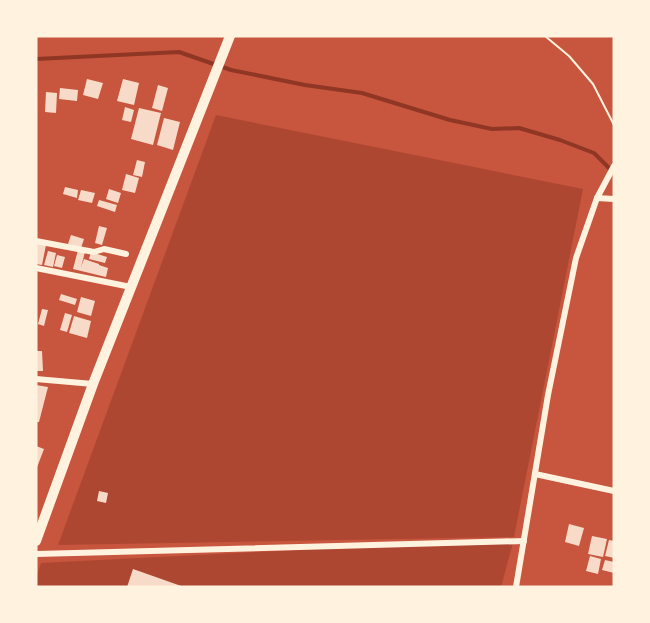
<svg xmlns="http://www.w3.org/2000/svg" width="650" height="623" font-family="'Zilla Slab',serif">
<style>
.green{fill:#ae4732}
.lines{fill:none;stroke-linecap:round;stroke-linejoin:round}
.stream{stroke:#8f3625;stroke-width:4}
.building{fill:#f7dbc8}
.path{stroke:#fff3e0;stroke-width:2}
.minor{stroke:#fff3e0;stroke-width:6}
.secondary{stroke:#fff3e0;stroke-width:10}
</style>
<rect width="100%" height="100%" fill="#c8553d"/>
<g class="green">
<polygon points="216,115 583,189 514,537 58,545"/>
<polygon points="514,539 501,587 36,587 36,578 41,563"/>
</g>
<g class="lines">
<polyline class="stream" points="36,59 179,52 231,70 305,85 362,93 450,120 492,129 519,128 560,140 594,153 611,170"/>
</g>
<g class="building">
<polygon points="87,79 103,83 98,99 83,95"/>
<polygon points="123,79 139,83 134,105 117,101"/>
<polygon points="158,85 168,88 162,111 152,108"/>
<polygon points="60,88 78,90 77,101 59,99"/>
<polygon points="46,92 57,93 56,113 45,112"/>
<polygon points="125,107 134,110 131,122 122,120"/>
<polygon points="139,108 161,113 153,145 131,139"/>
<polygon points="164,118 180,122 173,150 157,145"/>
<polygon points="137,160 145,162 142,177 133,175"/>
<polygon points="126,174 139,178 135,193 122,190"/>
<polygon points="65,187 78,190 77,198 63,194"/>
<polygon points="109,189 121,193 118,203 106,199"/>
<polygon points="81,190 95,193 92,203 78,200"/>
<polygon points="99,200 117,205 115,212 97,206"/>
<polygon points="99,226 107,228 102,245 95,243"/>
<polygon points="71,235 84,239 81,248 68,244"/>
<polygon points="36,243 46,245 42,265 36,264"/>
<polygon points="78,250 85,252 81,267 84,259 99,264 99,265 108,268 106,277 73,269"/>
<polygon points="48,251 56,253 53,267 44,265"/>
<polygon points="91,252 107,257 105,263 89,259"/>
<polygon points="57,255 65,257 62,268 54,266"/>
<polygon points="61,294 77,299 75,305 59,300"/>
<polygon points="81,297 95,301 91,316 77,312"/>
<polygon points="42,309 48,310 44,326 38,324"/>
<polygon points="65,313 72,315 67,332 60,330"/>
<polygon points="74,316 91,321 87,338 69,333"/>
<polygon points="36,351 42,351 43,371 36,371"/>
<polygon points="36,385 48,387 39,422 36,422"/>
<polygon points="36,446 44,449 36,470"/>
<polygon points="99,491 108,493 106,503 97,501"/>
<polygon points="569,524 584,528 579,546 565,542"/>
<polygon points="592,536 607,539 603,557 588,554"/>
<polygon points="609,540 614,541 614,558 605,556"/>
<polygon points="590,556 601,559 598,574 586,571"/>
<polygon points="605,560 614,562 614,573 602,570"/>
<polygon points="133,569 184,587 127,587"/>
</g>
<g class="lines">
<polyline class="path" points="545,36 569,56 593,84 614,125"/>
<g class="minor">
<polyline points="597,198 614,199"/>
<polyline points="36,241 94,252 104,249 126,254"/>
<polyline points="36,268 131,287"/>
<polyline points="36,379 93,384"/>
<polyline points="535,474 614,491"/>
<polyline points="36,554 524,541"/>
<polyline points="516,587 548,395 576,258 597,198 614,166"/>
</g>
<polyline class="secondary" points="36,541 93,384 230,36"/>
</g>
<rect width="650" height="623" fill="none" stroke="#fff3e0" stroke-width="75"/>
</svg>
